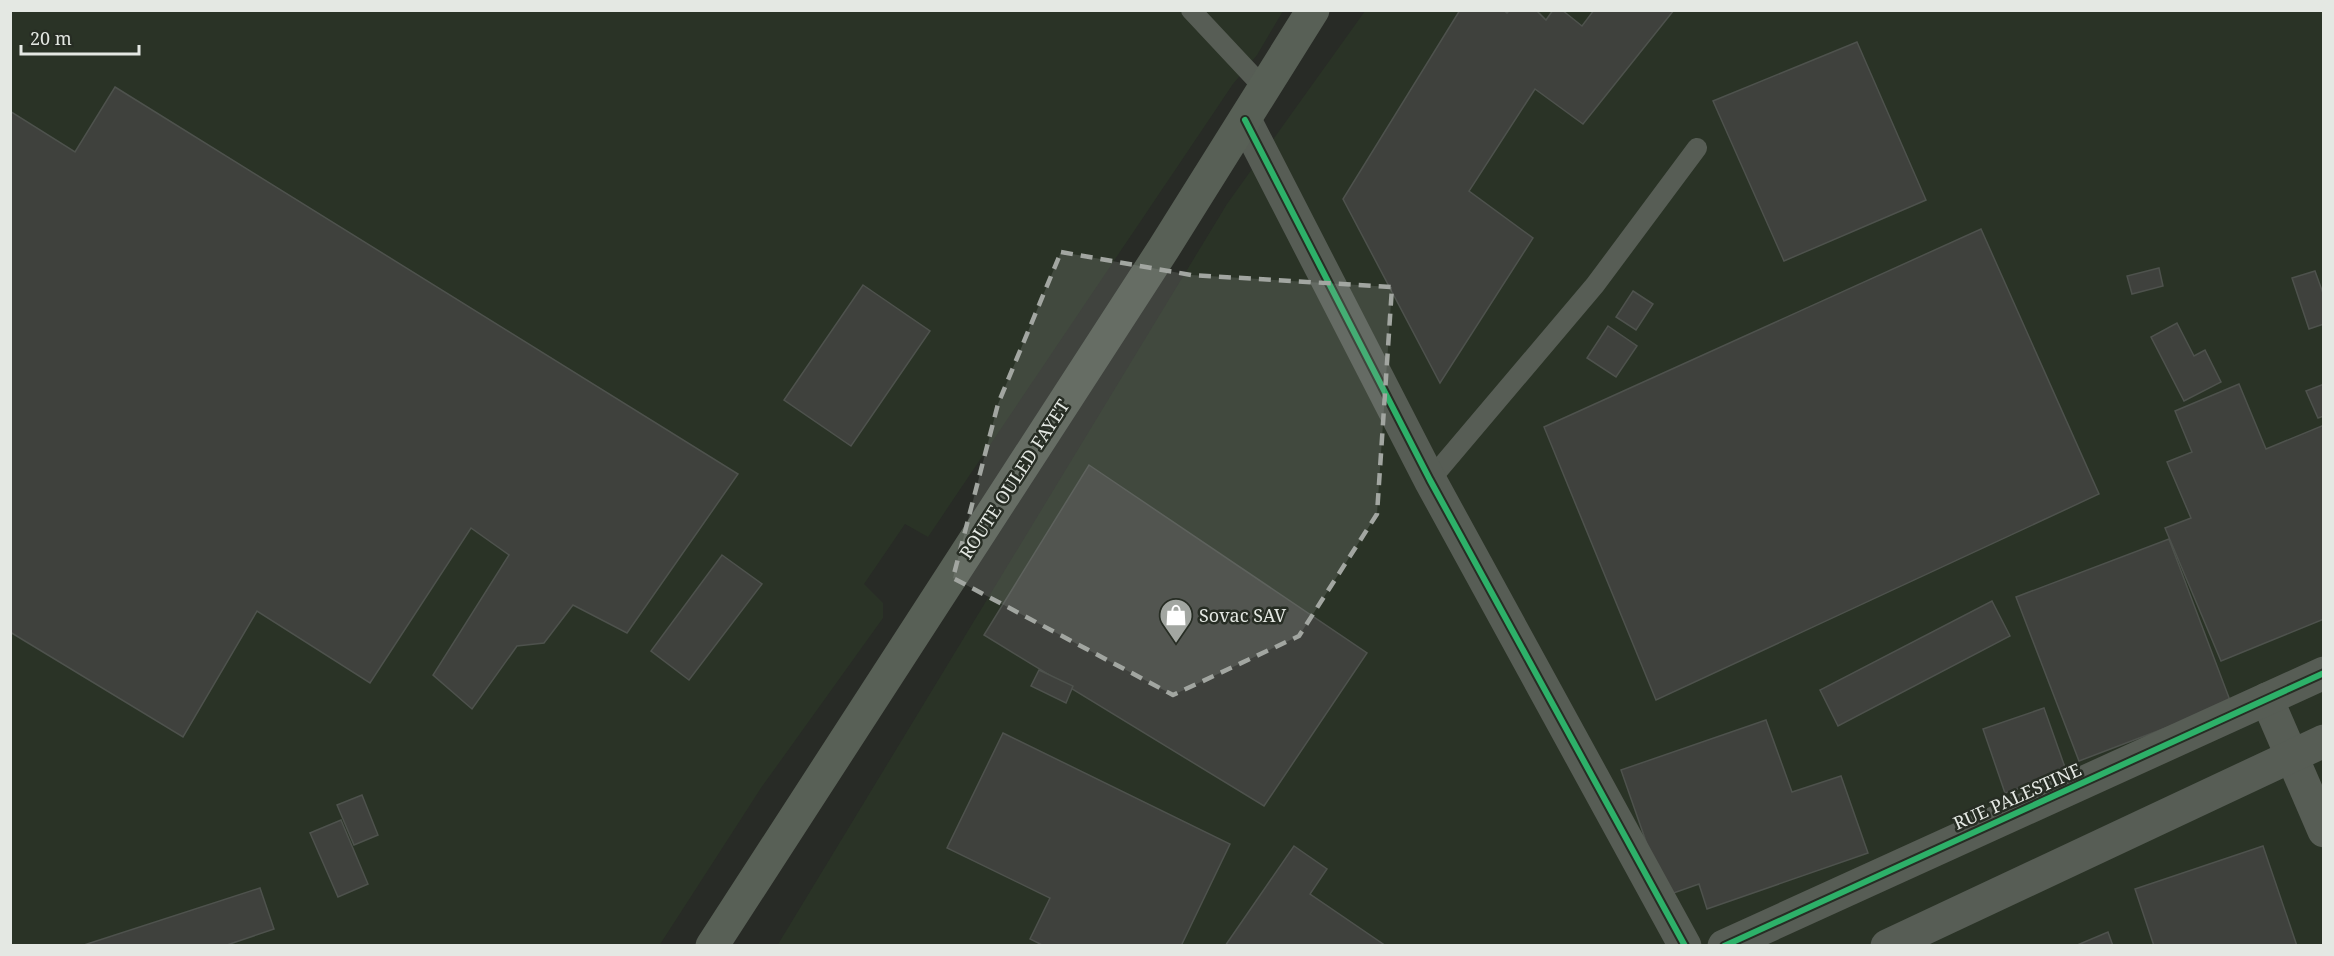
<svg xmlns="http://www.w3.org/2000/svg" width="2334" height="956" font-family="'Noto Serif',serif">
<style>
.built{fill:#2a3326}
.building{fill:#3f413d;stroke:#4e524d;stroke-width:1.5}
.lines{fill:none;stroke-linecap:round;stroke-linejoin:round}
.service{stroke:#575d55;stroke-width:20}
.minor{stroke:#575d55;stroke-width:33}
.secondary{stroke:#586056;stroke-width:33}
.cycleway-casing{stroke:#272d24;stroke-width:10}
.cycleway{stroke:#2db169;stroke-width:6}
.marked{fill:#a2a6a1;fill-opacity:0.2;stroke:#a2a6a1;stroke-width:4.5;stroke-dasharray:12 8;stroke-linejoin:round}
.labels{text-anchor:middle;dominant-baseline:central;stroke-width:5;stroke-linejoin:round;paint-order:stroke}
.street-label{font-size:18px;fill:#e4e8e3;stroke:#272d24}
.poi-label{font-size:18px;fill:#e4e8e3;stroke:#272d24;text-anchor:start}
</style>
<rect width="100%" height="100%" fill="#282b26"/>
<g class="built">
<polygon points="10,11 1283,11 1257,55 1233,84 928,537 905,524 864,584 883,603 883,618 761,788 659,946 11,945"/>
<polygon points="1365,11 2323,11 2323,945 777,946 1227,204"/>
</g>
<g class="building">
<polygon points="1460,10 1503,10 1507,13 1510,10 1536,10 1546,20 1553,10 1562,10 1582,26 1594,10 1674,10 1583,124 1535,89 1469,191 1533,238 1440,383 1343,199"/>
<polygon points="1857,42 1926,200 1784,261 1713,101"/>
<polygon points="115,87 738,474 627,633 573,605 544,643 517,646 472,709 433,675 509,555 471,528 370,683 257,611 183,737 10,632 10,111 75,152"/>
<polygon points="1981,229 2099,494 1656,700 1544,427"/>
<polygon points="2159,268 2163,286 2132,294 2127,276"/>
<polygon points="2315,271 2324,296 2324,324 2309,329 2292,278"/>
<polygon points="863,285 930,331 851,446 784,400"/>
<polygon points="1633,291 1653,304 1636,330 1616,317"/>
<polygon points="2177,323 2194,356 2205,350 2221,382 2184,401 2151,337"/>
<polygon points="1608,326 1637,346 1616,377 1587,358"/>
<polygon points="2239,384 2266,449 2324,425 2324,619 2221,661 2165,528 2191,518 2167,462 2192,452 2175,411"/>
<polygon points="2324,384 2324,416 2318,418 2306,391"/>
<polygon points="1089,465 1367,653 1264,806 984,635"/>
<polygon points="2169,539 2231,703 2079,761 2016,597"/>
<polygon points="722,555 762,584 689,680 651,651"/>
<polygon points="1992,601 2010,636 1838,726 1820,690"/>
<polygon points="1039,670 1073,686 1066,703 1031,686"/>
<polygon points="2044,708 2067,773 2005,793 1983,729"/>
<polygon points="1766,720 1792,792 1841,776 1868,853 1707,909 1699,884 1665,896 1621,770"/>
<polygon points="1003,733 1230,844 1181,946 1044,946 1030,939 1050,898 947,848"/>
<polygon points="362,795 378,835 354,845 337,805"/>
<polygon points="341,820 368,884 338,897 310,833"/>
<polygon points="1294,846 1327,869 1310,894 1386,946 1225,946"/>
<polygon points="2263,846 2297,946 2154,946 2135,889"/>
<polygon points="260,888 274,929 224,946 81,946"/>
<polygon points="2108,932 2113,946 2075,946"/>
</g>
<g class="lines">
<g class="service">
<polyline points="1191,10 1264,88"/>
<polyline points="1430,480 1595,285 1697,148"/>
</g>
<g class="minor">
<polyline points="1245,120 1430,480 1685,946"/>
<polyline points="2267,699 2324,831"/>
<polyline points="1724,946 2324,673"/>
<polyline points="1887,946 2324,741"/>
</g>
<polyline class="secondary" points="712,946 1164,248 1313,10"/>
<g class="cycleway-casing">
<g id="cycleway">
<polyline points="1245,120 1430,480 1685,946"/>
<polyline points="1724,946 2324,673"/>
</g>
</g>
<use href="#cycleway" class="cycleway"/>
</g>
<path class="marked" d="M1061,252L1191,275L1392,287L1377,514L1299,636L1173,695L953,578L998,404Z"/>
<defs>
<g id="shop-pin" transform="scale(1.725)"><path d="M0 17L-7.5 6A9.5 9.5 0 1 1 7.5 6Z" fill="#a2a6a1" stroke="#272d24"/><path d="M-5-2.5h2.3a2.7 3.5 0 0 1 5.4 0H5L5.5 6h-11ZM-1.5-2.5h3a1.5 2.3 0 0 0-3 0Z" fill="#fff"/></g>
</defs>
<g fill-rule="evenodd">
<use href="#shop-pin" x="1176" y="615"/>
</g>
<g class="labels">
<g class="street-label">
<text transform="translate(1014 479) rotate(-57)">ROUTE OULED FAYET</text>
<text transform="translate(2017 796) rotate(-24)">RUE PALESTINE</text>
</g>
<g class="poi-label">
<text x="1199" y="615">Sovac SAV</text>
</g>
</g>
<rect width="2334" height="956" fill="none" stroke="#e4e8e3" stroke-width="24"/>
<path d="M21 45v9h118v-9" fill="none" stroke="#e4e8e3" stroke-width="3"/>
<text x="30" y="45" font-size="18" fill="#e4e8e3" stroke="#272d24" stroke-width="4.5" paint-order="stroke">20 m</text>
</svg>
